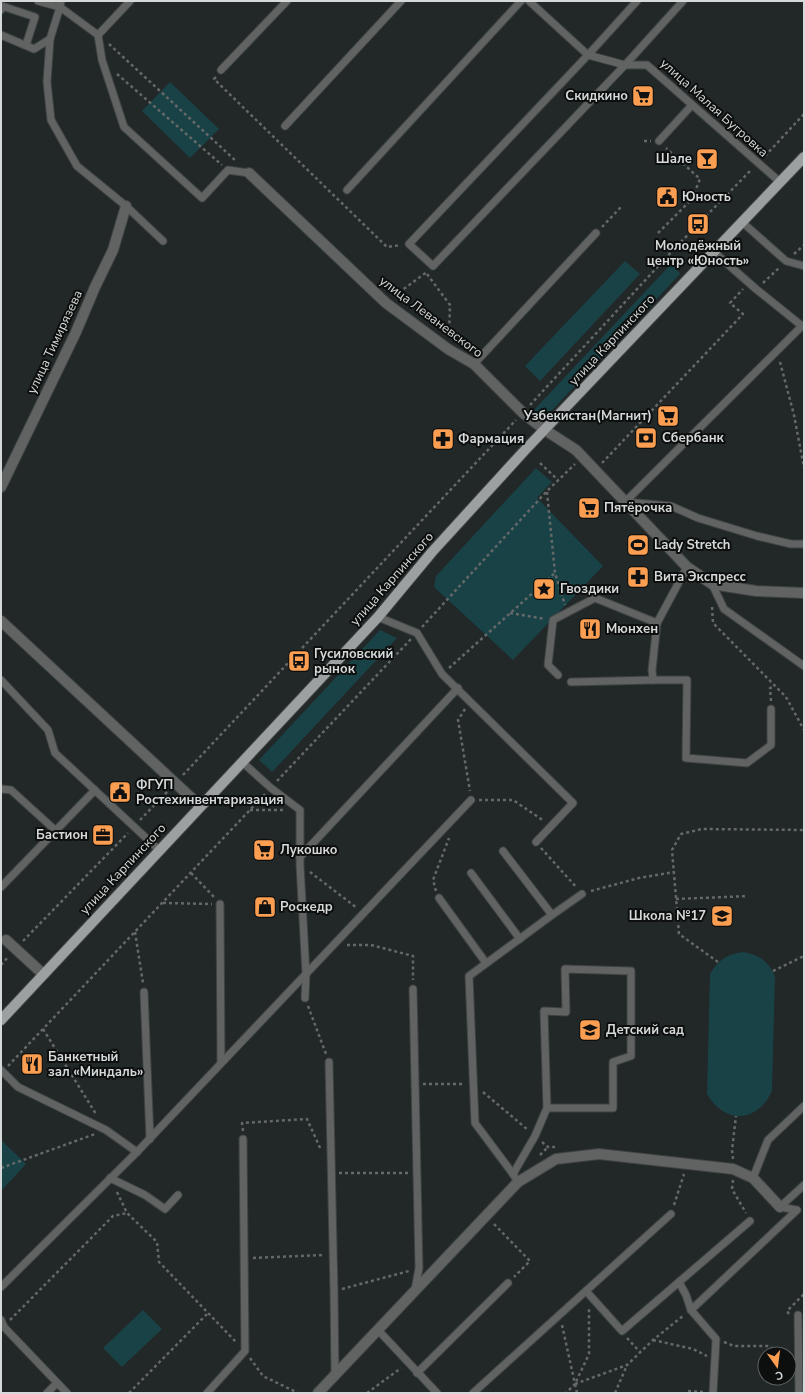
<svg xmlns="http://www.w3.org/2000/svg" width="805" height="1394" font-family="'Nunito Sans',sans-serif">
<style>
.green{fill:#194247}
.lines{fill:none;stroke-linecap:round;stroke-linejoin:round}
.service-casing{stroke:#3f4343;stroke-width:9}
.minor-casing{stroke:#3f4343;stroke-width:12}
.primary-casing{stroke:#3f4343;stroke-width:12}
.path{stroke:#646868;stroke-width:2.5;stroke-dasharray:3 3;stroke-linecap:butt}
.service{stroke:#616363;stroke-width:7}
.minor{stroke:#616363;stroke-width:10}
.primary{stroke:#9ca0a1;stroke-width:10}
.labels{text-anchor:middle;dominant-baseline:central;stroke-width:4;stroke-linejoin:round;paint-order:stroke}
.poi-label{font-size:13px;font-weight:bold;fill:#d6d9d9;stroke:#0d0f0f;text-anchor:start}
.street-label{font-size:13px;fill:#d6d9d9;stroke:#0d0f0f}
</style>
<rect width="100%" height="100%" fill="#222727"/>
<g class="green">
<polygon points="170,82 219,129 190,158 142,111"/>
<polygon points="625,261 640,274 540,381 525,366"/>
<polygon points="672,263 680,274 543,420 533,411"/>
<polygon points="536,468 552,482 537,498 603,566 513,660 434,587 436,576"/>
<polygon points="380,630 397,638 272,772 259,760"/>
<path d="M743,952C760,955 768,961 775,976L772,1091C757,1123 725,1125 707,1094L710,974C718,960 727,954 743,952Z"/>
<polygon points="1,1140 26,1164 1,1191"/>
<polygon points="143,1310 162,1329 122,1367 103,1348"/>
</g>
<g class="lines">
<g class="service-casing">
<g id="service">
<polyline points="38,1 60,7 61,1"/>
<polyline points="529,1 588,55 625,65 647,65 780,182"/>
<polyline points="637,1 588,55 409,244 433,266 625,65 683,1"/>
<polyline points="1,10 2,6 35,17 26,45"/>
<polyline points="1,35 34,49 50,39 60,7 98,35 102,60 124,127 202,198 228,170 249,173"/>
<polyline points="98,35 130,1"/>
<polyline points="50,39 47,82 51,120 77,166 126,206 163,241"/>
<polyline points="221,70 287,1"/>
<polyline points="285,126 401,1"/>
<polyline points="659,141 692,105"/>
<polyline points="347,190 521,1"/>
<polyline points="742,222 786,261 804,266"/>
<polyline points="474,364 596,233"/>
<polyline points="625,502 802,326 756,289 714,252"/>
<polyline points="625,502 671,506 698,518 757,536 791,544 804,544"/>
<polyline points="687,567 657,623 652,670 653,680 687,680 686,758 747,763 771,745 771,709"/>
<polyline points="712,584 724,609 804,666"/>
<polyline points="378,617 417,633 442,674 573,803 536,842"/>
<polyline points="558,675 548,665 553,620 595,598 657,623"/>
<polyline points="1,680 48,730 55,753 159,850"/>
<polyline points="571,682 653,680"/>
<polyline points="242,762 271,788 300,810 300,865 306,974 305,998"/>
<polyline points="1,789 11,790 55,830"/>
<polyline points="503,851 552,915 469,976 475,1123 513,1174"/>
<polyline points="300,857 458,688"/>
<polyline points="471,873 520,939"/>
<polyline points="1,887 95,790"/>
<polyline points="439,898 486,963"/>
<polyline points="220,904 221,1062"/>
<polyline points="552,915 582,894"/>
<polyline points="413,989 419,1268 415,1290"/>
<polyline points="144,992 150,1139"/>
<polyline points="329,1062 334,1292 335,1376"/>
<polyline points="1,1070 18,1087 106,1130 137,1152 1,1287"/>
<polyline points="137,1152 471,800"/>
<polyline points="110,1178 145,1195 165,1209 178,1195"/>
<polyline points="753,1178 768,1140 804,1106"/>
<polyline points="518,1182 513,1174 535,1136 547,1108 613,1108 613,1062 631,1056 631,971 565,969 566,1012 544,1011 547,1108"/>
<polyline points="780,1207 804,1185"/>
<polyline points="586,1291 622,1331 679,1282"/>
<polyline points="691,1310 686,1295 679,1282 750,1221"/>
<polyline points="798,1315 799,1393"/>
<polyline points="1,1320 4,1327 67,1393"/>
<polyline points="378,1330 437,1393"/>
<polyline points="417,1373 508,1283"/>
<polyline points="47,1393 57,1383"/>
<polyline points="207,1393 245,1351 243,1139"/>
<polyline points="473,1393 671,1214"/>
<polyline points="713,1393 716,1339 691,1310 797,1210 780,1207"/>
</g>
</g>
<g class="minor-casing">
<g id="minor">
<polyline points="249,173 386,303 448,349 474,364 523,413 545,430 576,450 687,567 712,584 756,591 804,593"/>
<polyline points="1,487 76,332 95,287 113,250 126,206"/>
<polyline points="1,621 200,806"/>
<polyline points="6,940 43,974"/>
<polyline points="318,1393 518,1182 556,1159 599,1154 733,1169 753,1178 780,1207"/>
</g>
</g>
<g class="primary-casing">
<polyline id="primary" points="1,1020 378,617 432,552 526,449 804,157"/>
</g>
<g class="path">
<polyline points="109,44 236,161"/>
<polyline points="117,74 222,165"/>
<polyline points="216,77 214,79 387,247 401,245"/>
<polyline points="644,141 651,141"/>
<polyline points="765,156 804,114"/>
<polyline points="602,227 621,207"/>
<polyline points="658,233 692,199 700,179 666,148"/>
<polyline points="794,254 804,245"/>
<polyline points="427,274 450,305 449,336"/>
<polyline points="763,283 780,267"/>
<polyline points="394,296 427,272"/>
<polyline points="780,362 794,415 804,468"/>
<polyline points="530,405 674,249 751,170"/>
<polyline points="540,463 558,480"/>
<polyline points="602,463 743,314 730,303 743,289"/>
<polyline points="547,492 555,573 565,605"/>
<polyline points="712,607 713,623 786,697 804,730"/>
<polyline points="510,613 545,619"/>
<polyline points="422,627 547,491 575,464"/>
<polyline points="449,668 555,573"/>
<polyline points="771,701 770,688 774,687"/>
<polyline points="465,709 458,720 470,791"/>
<polyline points="183,775 516,420"/>
<polyline points="277,781 411,639"/>
<polyline points="479,800 513,800 544,821"/>
<polyline points="250,810 284,810"/>
<polyline points="140,820 168,791"/>
<polyline points="541,848 577,888"/>
<polyline points="310,872 357,908"/>
<polyline points="191,873 215,898"/>
<polyline points="436,891 433,880 449,838"/>
<polyline points="591,891 639,878 674,872"/>
<polyline points="676,899 748,896"/>
<polyline points="163,903 212,904"/>
<polyline points="135,932 143,983"/>
<polyline points="23,941 128,833"/>
<polyline points="347,945 371,945 413,956 413,980"/>
<polyline points="718,962 679,934 672,850 681,834 702,829 804,830"/>
<polyline points="1,965 9,956"/>
<polyline points="773,971 804,956"/>
<polyline points="308,1006 326,1054"/>
<polyline points="43,1029 96,1114"/>
<polyline points="8,1066 265,794"/>
<polyline points="423,1084 464,1084"/>
<polyline points="483,1092 528,1130"/>
<polyline points="243,1131 242,1123 307,1119 321,1150"/>
<polyline points="542,1142 548,1147 555,1147"/>
<polyline points="540,1155 548,1147"/>
<polyline points="733,1159 732,1150 736,1116"/>
<polyline points="1,1168 95,1134"/>
<polyline points="339,1173 408,1173"/>
<polyline points="733,1180 732,1189 746,1213"/>
<polyline points="117,1192 127,1213 157,1242 159,1262 236,1342"/>
<polyline points="674,1205 684,1174"/>
<polyline points="494,1224 530,1261 514,1277"/>
<polyline points="253,1258 324,1255"/>
<polyline points="342,1289 409,1271"/>
<polyline points="789,1314 787,1311 804,1294"/>
<polyline points="10,1320 113,1216 127,1213"/>
<polyline points="562,1325 575,1384 566,1393"/>
<polyline points="627,1338 640,1352"/>
<polyline points="653,1340 693,1349 707,1356"/>
<polyline points="724,1342 734,1346 769,1346 778,1354"/>
<polyline points="250,1358 263,1376 298,1393"/>
<polyline points="575,1384 627,1365 653,1340 684,1315"/>
<polyline points="688,1391 704,1392"/>
<polyline points="129,1393 208,1313"/>
<polyline points="367,1393 401,1368"/>
<polyline points="577,1393 575,1384 589,1354 589,1309"/>
<polyline points="615,1393 627,1365"/>
</g>
<use href="#service" class="service"/>
<use href="#minor" class="minor"/>
<use href="#primary" class="primary"/>
</g>
<defs>
<g id="supermarket-square" transform="scale(1.15)"><rect x="-9" y="-9" width="18" height="18" rx="4" fill="#fb9e51" stroke="#0d0f0f"/><path d="M-6-5.5h2.5l.6 2H6L4.5 2H-2.5L-4.4-4H-6ZM-1.5 3.2a1.3 1.3 0 1 0 .1 0ZM3 3.2a1.3 1.3 0 1 0 .1 0Z" fill="#111"/></g>
<g id="bar-square" transform="scale(1.15)"><rect x="-9" y="-9" width="18" height="18" rx="4" fill="#fb9e51" stroke="#0d0f0f"/><path d="M-6-5H6L.8 .8V4.5H3.5V6h-7V4.5H-.8V.8Z" fill="#111"/></g>
<g id="civic-square" transform="scale(1.15)"><rect x="-9" y="-9" width="18" height="18" rx="4" fill="#fb9e51" stroke="#0d0f0f"/><path d="M-.6-6.5H3V-4.5H.6V-3L4-1V1h2V6H-6V1h2V-1L-.6-3ZM-1.2 2.5V6h2.4V2.5Z" fill="#111"/></g>
<g id="bus-square" transform="scale(1.15)"><rect x="-9" y="-9" width="18" height="18" rx="4" fill="#fb9e51" stroke="#0d0f0f"/><path d="M-5-6H5V4H4V6H2V4H-2V6H-4V4H-5ZM-3.5-4V0h7V-4ZM-3.5 1.2v1.5H-2V1.2ZM2 1.2v1.5H3.5V1.2Z" fill="#111"/></g>
<g id="bank-square" transform="scale(1.15)"><rect x="-9" y="-9" width="18" height="18" rx="4" fill="#fb9e51" stroke="#0d0f0f"/><path d="M-6-4H6V4H-6ZM0-2.3a2.3 2.3 0 1 0 0 4.6a2.3 2.3 0 1 0 0-4.6Z" fill="#111"/></g>
<g id="pharmacy-square" transform="scale(1.15)"><rect x="-9" y="-9" width="18" height="18" rx="4" fill="#fb9e51" stroke="#0d0f0f"/><path d="M-2-6h4v4h4v4h-4v4h-4v-4h-4v-4h4Z" fill="#111"/></g>
<g id="stadium-square" transform="scale(1.15)"><rect x="-9" y="-9" width="18" height="18" rx="4" fill="#fb9e51" stroke="#0d0f0f"/><path d="M0-5a6.5 5 0 1 0 0 10a6.5 5 0 1 0 0-10ZM-3.5-1.8h7v3.6h-7Z" fill="#111"/></g>
<g id="sight-square" transform="scale(1.15)"><rect x="-9" y="-9" width="18" height="18" rx="4" fill="#fb9e51" stroke="#0d0f0f"/><path d="M0-6L1.8-2.2L6-1.7L2.9 1.2L3.7 5.4L0 3.3L-3.7 5.4L-2.9 1.2L-6-1.7L-1.8-2.2Z" fill="#111"/></g>
<g id="restaurant-square" transform="scale(1.15)"><rect x="-9" y="-9" width="18" height="18" rx="4" fill="#fb9e51" stroke="#0d0f0f"/><path d="M-5-6h1v4h1v-4h1v4h1v-4h1v5L-1.5 .5V6h-2V.5L-5-1ZM5-6V6H3V1.5H1.5Q1.5-4 5-6Z" fill="#111"/></g>
<g id="office-square" transform="scale(1.15)"><rect x="-9" y="-9" width="18" height="18" rx="4" fill="#fb9e51" stroke="#0d0f0f"/><path d="M-6-3h4V-5.5h4V-3h4V5H-6ZM-1-4.5V-3h2v-1.5ZM-6 0V1H6V0Z" fill="#111"/></g>
<g id="shop-square" transform="scale(1.15)"><rect x="-9" y="-9" width="18" height="18" rx="4" fill="#fb9e51" stroke="#0d0f0f"/><path d="M-5-2.5h2.3a2.7 3.5 0 0 1 5.4 0H5L5.5 6h-11ZM-1.5-2.5h3a1.5 2.3 0 0 0-3 0Z" fill="#111"/></g>
<g id="school-square" transform="scale(1.15)"><rect x="-9" y="-9" width="18" height="18" rx="4" fill="#fb9e51" stroke="#0d0f0f"/><path d="M0-5L7-2L0 1L-7-2ZM-4 1L0 2.5L4 1V4Q0 6-4 4Z" fill="#111"/></g>
</defs>
<g fill-rule="evenodd">
<use href="#supermarket-square" x="643" y="96"/>
<use href="#bar-square" x="707" y="159"/>
<use href="#civic-square" x="667" y="197"/>
<use href="#bus-square" x="698" y="224"/>
<use href="#supermarket-square" x="668" y="416"/>
<use href="#bank-square" x="646" y="438"/>
<use href="#pharmacy-square" x="443" y="439"/>
<use href="#supermarket-square" x="589" y="508"/>
<use href="#stadium-square" x="638" y="545"/>
<use href="#pharmacy-square" x="638" y="577"/>
<use href="#sight-square" x="544" y="589"/>
<use href="#restaurant-square" x="590" y="629"/>
<use href="#bus-square" x="299" y="661"/>
<use href="#civic-square" x="120" y="792"/>
<use href="#office-square" x="103" y="835"/>
<use href="#supermarket-square" x="264" y="850"/>
<use href="#shop-square" x="265" y="907"/>
<use href="#school-square" x="722" y="916"/>
<use href="#school-square" x="590" y="1030"/>
<use href="#restaurant-square" x="32" y="1064"/>
</g>
<g class="labels">
<g class="poi-label">
<text x="628" y="96" text-anchor="end">Скидкино</text>
<text x="692" y="159" text-anchor="end">Шале</text>
<text x="682" y="197">Юность</text>
<text x="698" y="246" text-anchor="middle">Молодёжный<tspan x="698" dy="15">центр «Юность»</tspan></text>
<text x="652" y="416" text-anchor="end">Узбекистан(Магнит)</text>
<text x="662" y="438">Сбербанк</text>
<text x="458" y="439">Фармация</text>
<text x="604" y="508">Пятёрочка</text>
<text x="654" y="545">Lady Stretch</text>
<text x="654" y="577">Вита Экспресс</text>
<text x="560" y="589">Гвоздики</text>
<text x="606" y="629">Мюнхен</text>
<text x="314" y="654">Гусиловский<tspan x="314" dy="15">рынок</tspan></text>
<text x="136" y="785">ФГУП<tspan x="136" dy="15">Ростехинвентаризация</tspan></text>
<text x="88" y="835" text-anchor="end">Бастион</text>
<text x="280" y="850">Лукошко</text>
<text x="280" y="907">Роскедр</text>
<text x="706" y="916" text-anchor="end">Школа №17</text>
<text x="606" y="1030">Детский сад</text>
<text x="48" y="1057">Банкетный<tspan x="48" dy="15">зал «Миндаль»</tspan></text>
</g>
<g class="street-label">
<text transform="translate(714 108) rotate(42)">улица Малая Бугровка</text>
<text transform="translate(431 317) rotate(37)">улица Леваневского</text>
<text transform="translate(612 340) rotate(-47)">улица Карпинского</text>
<text transform="translate(55 342) rotate(-65)">улица Тимирязева</text>
<text transform="translate(392 579) rotate(-49)">улица Карпинского</text>
<text transform="translate(123 869) rotate(-47)">улица Карпинского</text>
</g>
</g>
<rect width="805" height="1394" fill="none" stroke="#d6d9d9" stroke-width="4"/>
<g transform="translate(777 1366) rotate(166)"><circle r="19" fill="#0d0f0f" stroke="#5d6060"/>
<path d="M0-3L7 15L0 10L-7 15Z" fill="#fb9e51"/>
<text y="-6" font-size="11" font-weight="bold" text-anchor="middle" fill="#d6d9d9">С</text>
</g>
</svg>
